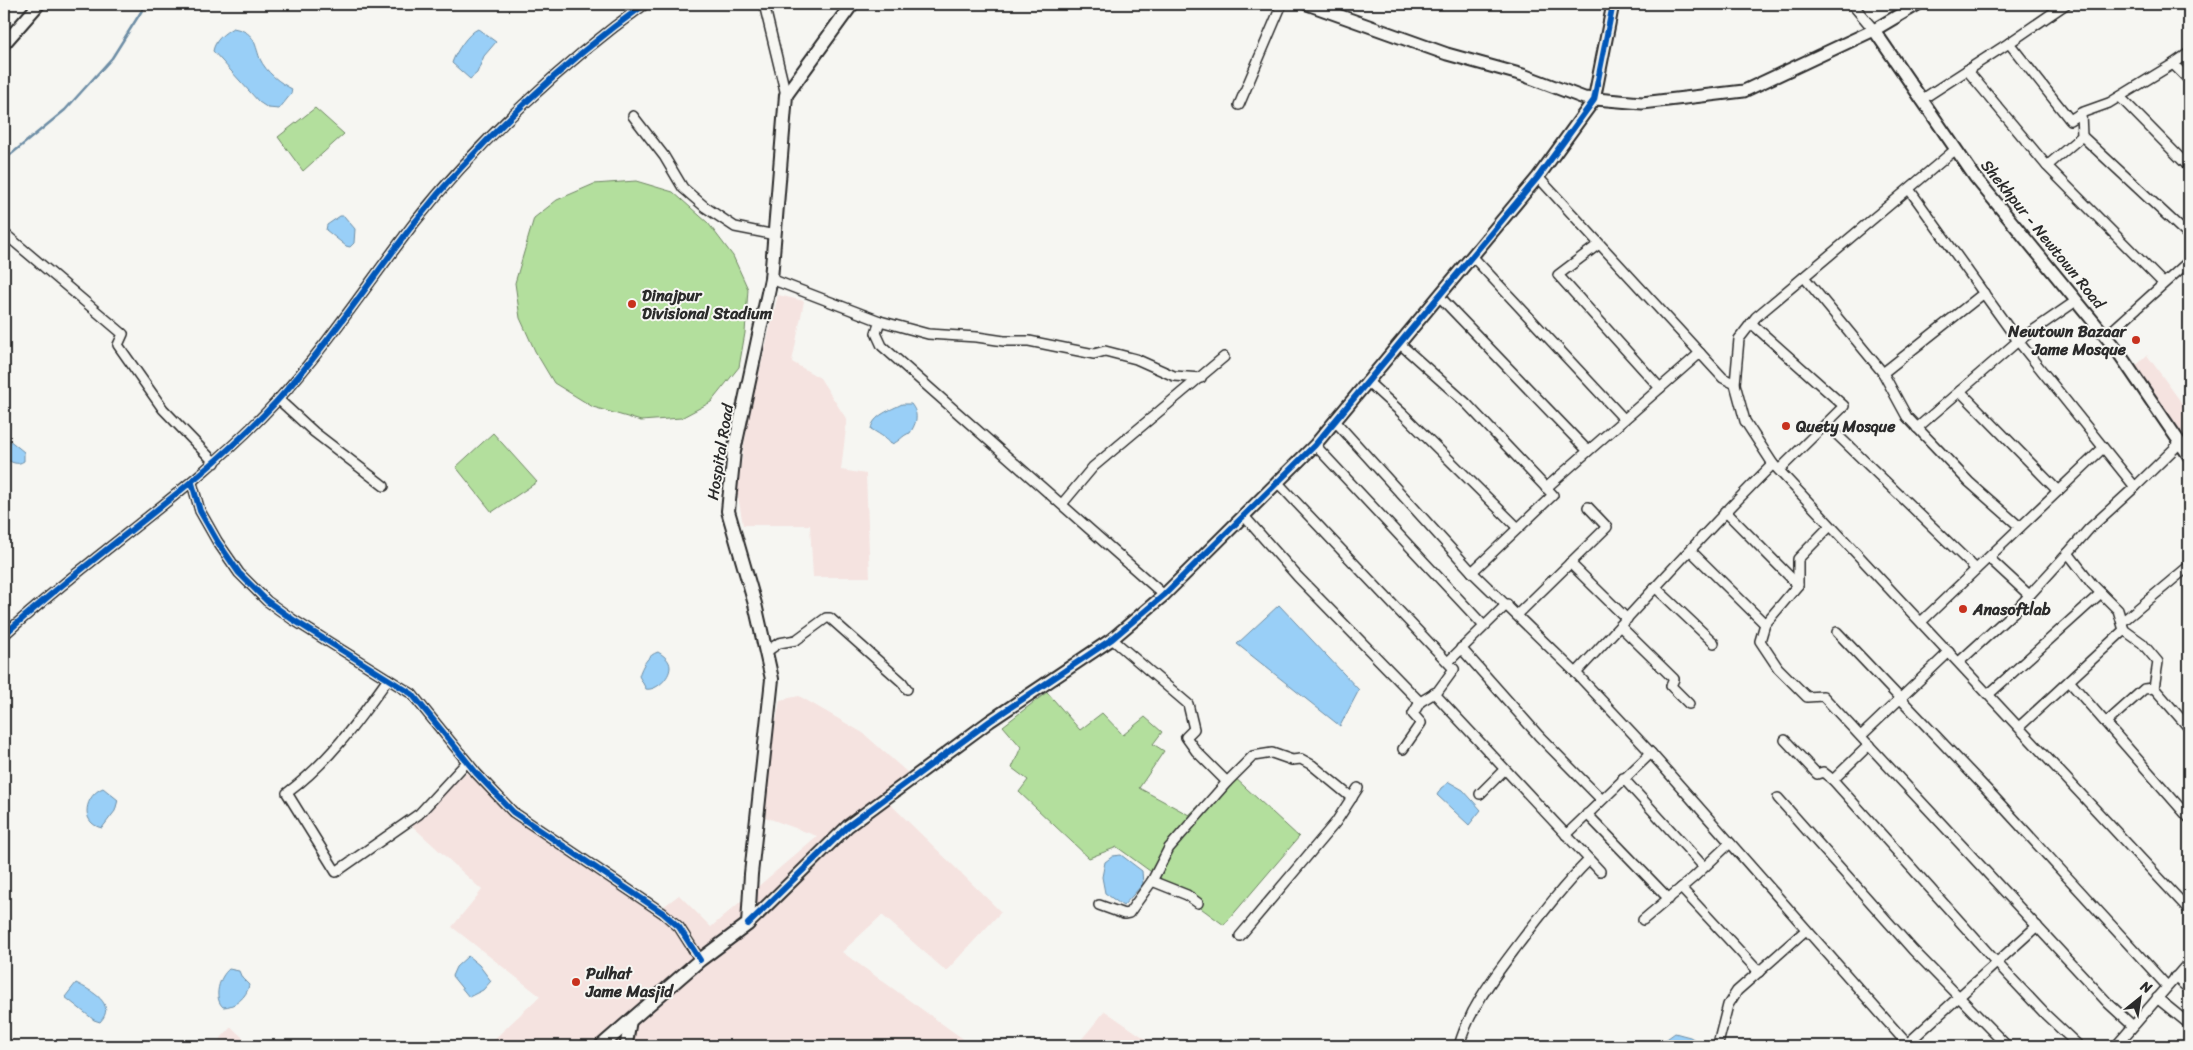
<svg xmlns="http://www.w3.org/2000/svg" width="2193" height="1050" font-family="Sriracha,sans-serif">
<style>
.built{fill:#f5e3e0}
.green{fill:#b3df9d;stroke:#6f8564}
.water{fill:#99cff7;stroke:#6d8da5}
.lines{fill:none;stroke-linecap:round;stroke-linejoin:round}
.stream{stroke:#6d8da5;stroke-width:2.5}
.minor-casing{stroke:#2b2b2b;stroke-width:12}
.tertiary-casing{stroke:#2b2b2b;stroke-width:15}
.secondary-casing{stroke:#2b2b2b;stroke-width:16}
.minor{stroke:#f6f6f2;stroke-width:9}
.tertiary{stroke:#f6f6f2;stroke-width:11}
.secondary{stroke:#f6f6f2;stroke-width:12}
.cycleway-casing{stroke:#f6f6f2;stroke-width:9}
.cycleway{stroke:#0057b8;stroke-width:6}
.poi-dot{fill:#c8321e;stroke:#f6f6f2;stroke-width:2}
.labels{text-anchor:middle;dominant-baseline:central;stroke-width:4;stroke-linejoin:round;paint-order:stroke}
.street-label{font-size:16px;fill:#2b2b2b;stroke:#f6f6f2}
.poi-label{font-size:16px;font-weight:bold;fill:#2b2b2b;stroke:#f6f6f2;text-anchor:start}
</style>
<rect width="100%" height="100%" fill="#f6f6f2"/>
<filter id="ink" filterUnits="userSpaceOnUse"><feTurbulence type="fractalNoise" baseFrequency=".02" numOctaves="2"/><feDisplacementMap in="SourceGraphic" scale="10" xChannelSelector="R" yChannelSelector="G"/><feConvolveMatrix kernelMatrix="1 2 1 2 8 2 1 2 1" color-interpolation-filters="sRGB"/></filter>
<g filter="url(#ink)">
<g class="built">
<polygon points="778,295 804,301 792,362 820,378 847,420 841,470 866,474 870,577 813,577 810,525 743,525 737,490 749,414"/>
<polygon points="2147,355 2189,413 2189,445 2135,367"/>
<polygon points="799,696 863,733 909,774 883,797 1001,912 946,971 882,915 842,952 973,1046 487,1046 540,996 452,927 482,890 410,824 469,770 512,816 532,831 655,913 679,895 711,927 817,836 765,817 766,775 780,700"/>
<polygon points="1105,1011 1156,1046 1076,1046"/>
<polygon points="231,1027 252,1046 214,1046"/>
</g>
<g class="green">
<polygon points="315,108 344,134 303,171 278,137"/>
<polygon points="636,181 673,192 708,223 733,256 748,289 745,333 739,367 711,402 681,418 641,421 593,407 554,383 535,351 520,318 515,283 534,218 557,200 594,184"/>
<polygon points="493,433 537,482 492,512 456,467"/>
<polygon points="1047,692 1080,730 1102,713 1123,735 1145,717 1162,732 1153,744 1164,751 1139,788 1189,815 1232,775 1299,837 1224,925 1117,847 1089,858 1019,792 1028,780 1012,768 1021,747 1003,726"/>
</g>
<g class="water">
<path d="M233,28C255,32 254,42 260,59C266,72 280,83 292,89L291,94L279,109L268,108L259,102L213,51C215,40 224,33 233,28Z"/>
<path d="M478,29L496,42L484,56L477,73L470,79L452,63C455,53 468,33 478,29Z"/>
<polygon points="340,216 344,216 355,229 354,243 350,247 346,246 326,230 327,225"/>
<path d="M902,404H911C919,414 917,422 910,433C902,435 900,442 891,444C888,439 876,432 871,429C873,415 891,410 902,404Z"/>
<path d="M8,439L24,452V461C17,466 11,462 4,458V440Z"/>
<polygon points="1279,605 1359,690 1340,726 1237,644"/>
<path d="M658,652C663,655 670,660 670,667C670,678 656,691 646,689L639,676C642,666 648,655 658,652Z"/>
<polygon points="1449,782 1463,790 1481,810 1469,825 1437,795 1441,788"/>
<path d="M103,788L118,800L115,811L102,828C79,823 85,795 103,788Z"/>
<polygon points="1121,855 1142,871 1143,884 1123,906 1105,893 1102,877 1105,862 1113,856"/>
<polygon points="468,956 479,965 491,981 483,990 469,997 452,976 456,967"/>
<path d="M229,969L239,971L242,978L249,985C247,997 235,1007 223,1007C213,998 219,977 229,969Z"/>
<path d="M76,983C92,991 117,1004 100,1022L94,1020L65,997Z"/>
<polygon points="1675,1033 1690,1037 1706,1046 1643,1046 1664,1041"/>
</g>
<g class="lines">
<g class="stream">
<polyline points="1632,4 1664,6 1710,4"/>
<polyline points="4,160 65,110 112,58 146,4"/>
</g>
<g class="minor-casing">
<g id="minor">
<polyline points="764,4 786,95"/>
<polyline points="1852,4 1874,30"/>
<polyline points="2066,4 2009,43 2070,120 2081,113"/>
<polyline points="2189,53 2173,64 2189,80"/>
<polyline points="1967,70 2047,166"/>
<polyline points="2120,97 2189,167"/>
<polyline points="1921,100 2009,43"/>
<polyline points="1239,105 1282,4"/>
<polyline points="633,116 664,156 683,188 705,207 735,227 775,235"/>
<polyline points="2082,136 2189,236"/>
<polyline points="1538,177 1723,378 1735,384 1739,339 1756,317 1956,149"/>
<polyline points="1909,189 2018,341 2076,301"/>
<polyline points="4,233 123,334 118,345 163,409 215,463"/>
<polyline points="1599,244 1558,275 1660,388"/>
<polyline points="1472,256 1624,419"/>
<polyline points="1804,277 1883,373 1907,417 1969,482 2020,527"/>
<polyline points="771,279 880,321 928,334 977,337 1004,341 1029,341 1094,354 1105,351 1136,359 1174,376 1201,378"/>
<polyline points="2163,283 2047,166 2082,136 2081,113 2109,103 2173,64"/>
<polyline points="1439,296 1588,451"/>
<polyline points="880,321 876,333 882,346 1164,595"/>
<polyline points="1751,323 1844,406 1779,470"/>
<polyline points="2106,336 2189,261"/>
<polyline points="1399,343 1466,403 1553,495 1472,572"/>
<polyline points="1883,373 1984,293"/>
<polyline points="1367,381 1403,414 1518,528"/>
<polyline points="1735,384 1745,421 1773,464 2189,910"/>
<polyline points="1960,391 2058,491"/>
<polyline points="278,399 314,432 384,486"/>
<path d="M1335,421L1472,572L1576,673C1642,603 1705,531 1773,464"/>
<polyline points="1826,424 1976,569"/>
<polyline points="1917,428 2018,341 2135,487 2179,444"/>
<polyline points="1315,445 1484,626"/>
<polyline points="192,483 200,511 217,541 239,573 267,601 292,619 412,694 477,774 513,812 663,913 679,927 700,960"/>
<polyline points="1279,484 1454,669 1438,691 1420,702 1413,714 1421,723 1403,749"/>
<polyline points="1546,488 1700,353"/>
<polyline points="1062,504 1093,467 1224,357"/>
<polyline points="1725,511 1798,585"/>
<polyline points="1243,515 1298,577 1420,702"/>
<polyline points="1830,526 1798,559 1798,585 1765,624 1760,641 1778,668 1807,697 1823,696 2108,1003 2133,1026"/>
<polyline points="1691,551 1765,624"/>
<polyline points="1989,558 2029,595"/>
<polyline points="1570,563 1627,619"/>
<polyline points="1656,588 1714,643"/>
<polyline points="1517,615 1607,527 1588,507"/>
<polyline points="1921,622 2103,448"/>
<polyline points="2122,622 2189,566"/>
<polyline points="1620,626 1674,679 1671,686 1689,704"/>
<polyline points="2124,630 2142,643 2158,662 2154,688 2189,728"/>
<polyline points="1837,632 1993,796 2167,986"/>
<path d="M4,635C92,554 195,490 276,402C327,346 369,282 415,222C477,143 564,62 645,4"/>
<polyline points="1112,639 1188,704 1194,729 1186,737 1196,751 1227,782"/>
<polyline points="1461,648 1539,736 1601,799"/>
<polyline points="766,652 779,643 796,640 826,618 830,618 902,682 907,689"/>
<polyline points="1448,662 1507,604"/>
<polyline points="1959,662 2016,610 2068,553"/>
<polyline points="1576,673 1651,753 1909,1046"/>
<path d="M388,679C358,721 329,762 287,793L336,872L419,814L467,762"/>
<polyline points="2069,681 2189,818"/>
<polyline points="1434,693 1600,871"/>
<polyline points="1989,694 2101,593"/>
<polyline points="2106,723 2144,689 2154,688"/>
<polyline points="2019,727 2124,630 2118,610 2092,584 2068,553 2089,529 2135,487"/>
<polyline points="1861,736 1949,652"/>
<polyline points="1785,740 1817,774 1823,772 1833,780 1997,963 2046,1015 2079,1046"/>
<polyline points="1623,778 1704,867"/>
<polyline points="1833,780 1869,745"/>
<polyline points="1480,794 1504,770"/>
<polyline points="1778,798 1913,950 2007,1046"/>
<polyline points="1587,814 1669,899"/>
<polyline points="1566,835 1651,753"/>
<polyline points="1152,881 1187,895 1198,903"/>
<polyline points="1681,888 1759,972"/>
<polyline points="1099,905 1124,914 1129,913 1152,881 1169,848 1227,782 1253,756 1272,753 1292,760 1301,759 1312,765 1352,798"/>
<polyline points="1643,920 1694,877 1730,843"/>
<polyline points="1240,936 1336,822 1358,788"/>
<polyline points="2175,977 2189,989"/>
<polyline points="2157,998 2189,1024"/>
<polyline points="1718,1044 1728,1005 1737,991 1806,930"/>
<polyline points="1907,1044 2037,926"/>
<path d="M1459,1046C1470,1007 1494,977 1518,945C1541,915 1563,886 1589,860"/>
<polyline points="2116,1046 2189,962"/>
</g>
</g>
<g class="tertiary-casing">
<g id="tertiary">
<polyline points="1307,4 1447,54 1523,75 1584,98 1642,103 1744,91 1874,30 1918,4"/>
<polyline points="1874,30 1975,177 2116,349 2189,456"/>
<polyline points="4,44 39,4"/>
<polyline points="748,924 848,826 990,721 1112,639 1164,595 1315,445 1538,177 1594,100 1613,4"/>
<polyline points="626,1046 630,1023"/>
</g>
</g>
<g class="secondary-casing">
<polyline id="secondary" points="601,1046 700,960 748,924 751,874 772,679 755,604 728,511 734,451 771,279 786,95 852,4"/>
</g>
<use href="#minor" class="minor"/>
<use href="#tertiary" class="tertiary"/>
<use href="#secondary" class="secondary"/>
<g class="cycleway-casing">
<g id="cycleway">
<polyline points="192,483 200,511 217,541 239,573 267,601 292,619 412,694 477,774 513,812 663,913 679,927 700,960"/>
<path d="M4,635C92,554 195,490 276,402C327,346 369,282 415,222C477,143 564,62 645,4"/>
<polyline points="748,924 848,826 990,721 1112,639 1164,595 1315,445 1538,177 1594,100 1613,4"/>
</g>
</g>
<use href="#cycleway" class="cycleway"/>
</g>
</g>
<g class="poi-dot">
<circle cx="632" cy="304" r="5"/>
<circle cx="2136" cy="340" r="5"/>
<circle cx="1786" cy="426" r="5"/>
<circle cx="1963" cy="609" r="5"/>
<circle cx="576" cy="982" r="5"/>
</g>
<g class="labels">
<g class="street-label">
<text transform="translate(2043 234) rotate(51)">Shekhpur - Newtown Road</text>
<text transform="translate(720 452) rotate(-81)">Hospital Road</text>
</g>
<g class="poi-label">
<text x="642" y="295">Dinajpur<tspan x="642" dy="18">Divisional Stadium</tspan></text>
<text x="2126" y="331" text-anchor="end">Newtown Bazaar<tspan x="2126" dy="18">Jame Mosque</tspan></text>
<text x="1796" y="426">Quety Mosque</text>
<text x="1973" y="609">Anasoftlab</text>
<text x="586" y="973">Pulhat<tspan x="586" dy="18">Jame Masjid</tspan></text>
</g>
</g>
<rect width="2193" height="1050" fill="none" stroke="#f6f6f2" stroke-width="20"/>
<rect x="10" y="10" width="2173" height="1030" fill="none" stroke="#2b2b2b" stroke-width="2" filter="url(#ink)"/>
<g transform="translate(2140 998) rotate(30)" stroke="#f6f6f2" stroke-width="4" paint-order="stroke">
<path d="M0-4L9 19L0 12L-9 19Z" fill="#2b2b2b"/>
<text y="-8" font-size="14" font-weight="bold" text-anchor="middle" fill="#2b2b2b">N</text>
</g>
</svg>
